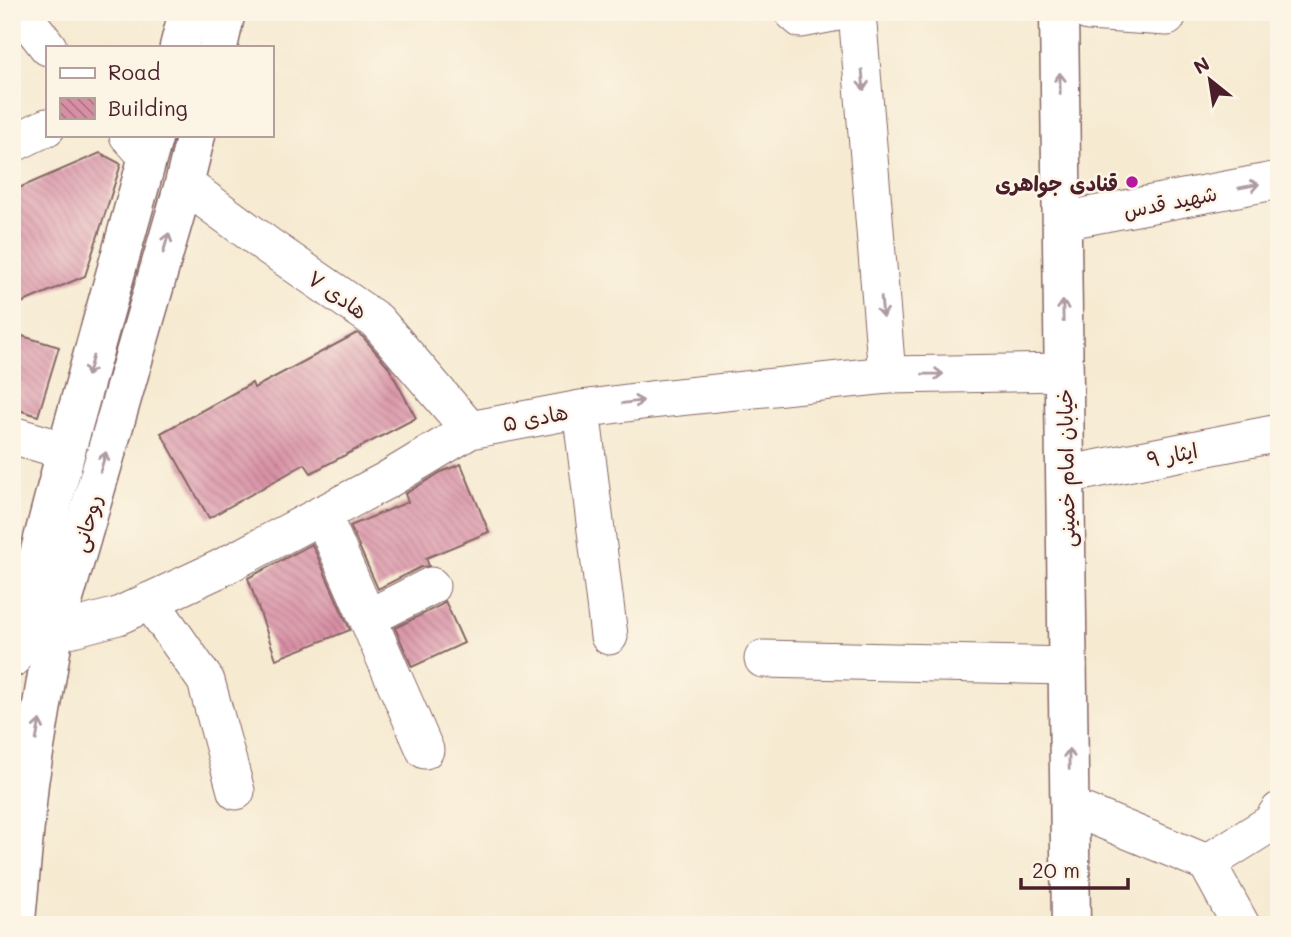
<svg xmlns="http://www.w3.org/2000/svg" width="1291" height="937" font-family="Mali,'Playpen Sans Arabic',sans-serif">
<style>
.building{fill:url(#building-back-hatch)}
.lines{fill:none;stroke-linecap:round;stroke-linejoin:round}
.minor-casing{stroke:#866665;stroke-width:39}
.major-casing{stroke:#866665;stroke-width:41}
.minor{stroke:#fff;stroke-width:37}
.major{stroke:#fff;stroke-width:38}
.oneway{stroke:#ae9aa0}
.poi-dot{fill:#b5179e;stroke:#fcf5e5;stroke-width:2.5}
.labels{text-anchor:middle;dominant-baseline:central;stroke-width:5;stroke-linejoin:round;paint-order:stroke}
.poi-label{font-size:21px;font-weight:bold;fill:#4a1f2b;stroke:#fcf5e5;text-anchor:end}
.street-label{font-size:21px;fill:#4a1f2b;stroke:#fcf5e5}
</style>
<defs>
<pattern id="building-back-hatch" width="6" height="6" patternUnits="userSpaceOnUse" patternTransform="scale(1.75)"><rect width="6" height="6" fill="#d88fa5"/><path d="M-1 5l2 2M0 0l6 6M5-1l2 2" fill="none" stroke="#b17487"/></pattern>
</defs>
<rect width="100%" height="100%" fill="#fcf5e5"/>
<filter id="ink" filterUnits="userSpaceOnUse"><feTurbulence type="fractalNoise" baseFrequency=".0143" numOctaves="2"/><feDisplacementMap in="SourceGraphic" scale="14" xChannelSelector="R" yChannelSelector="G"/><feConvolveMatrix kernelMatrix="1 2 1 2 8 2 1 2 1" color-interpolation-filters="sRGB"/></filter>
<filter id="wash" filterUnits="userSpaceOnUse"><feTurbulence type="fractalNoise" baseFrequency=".00686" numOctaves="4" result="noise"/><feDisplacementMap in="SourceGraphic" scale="28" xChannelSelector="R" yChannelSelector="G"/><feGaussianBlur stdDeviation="1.57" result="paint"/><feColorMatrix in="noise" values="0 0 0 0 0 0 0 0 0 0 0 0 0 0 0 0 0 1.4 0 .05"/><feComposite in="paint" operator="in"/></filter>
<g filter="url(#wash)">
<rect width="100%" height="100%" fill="#f6ead1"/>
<g id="blocks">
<g class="building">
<polygon points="100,153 121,164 85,276 12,307 12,191"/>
<polygon points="12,333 59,347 38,416 12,408"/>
<polygon points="357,333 363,337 388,366 416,418 311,473 305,464 209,518 161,433 252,383 254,388"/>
<polygon points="461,464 489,532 426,558 429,566 421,567 378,589 350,526 408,502 405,494 441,472"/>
<polygon points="312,544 350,630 276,659 248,578"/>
<polygon points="445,601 464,643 412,667 395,628 441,605"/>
</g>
</g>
</g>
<g filter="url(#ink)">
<use href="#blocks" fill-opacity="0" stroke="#866665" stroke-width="2"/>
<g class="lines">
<g class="minor-casing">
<g id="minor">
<polyline points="21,12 48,47"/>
<polyline points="793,12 801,19 838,12"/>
<polyline points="857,12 887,375"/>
<polyline points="1088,12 1167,17 1168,12"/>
<polyline points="128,135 148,157"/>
<polyline points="12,144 47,127"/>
<polyline points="184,184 267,245 377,321 470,430"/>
<polyline points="1062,221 1279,180"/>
<polyline points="581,409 609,636"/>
<polyline points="12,435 66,451"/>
<polyline points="1065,475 1279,433"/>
<polyline points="322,514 425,750"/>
<polyline points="150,601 206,681 236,791"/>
<polyline points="368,618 431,586"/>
<polyline points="54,633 118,616 219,569 387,480 470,430 581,409 650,400 887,375 1064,372"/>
<polyline points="763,659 1068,666"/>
<polyline points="1070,811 1086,813 1207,863"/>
<polyline points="1207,863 1271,823 1279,811"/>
<polyline points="1207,863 1241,925"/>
</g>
</g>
<g class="major-casing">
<g id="major">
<polyline points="1059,12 1071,925"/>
<polyline points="179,47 188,12"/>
<polyline points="218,47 226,12"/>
<polyline points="12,658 66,451 154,135"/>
<polyline points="16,920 29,783 54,633 184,184 196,135"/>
</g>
</g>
<use href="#minor" class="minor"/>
<use href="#major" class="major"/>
</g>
<defs><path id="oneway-shaft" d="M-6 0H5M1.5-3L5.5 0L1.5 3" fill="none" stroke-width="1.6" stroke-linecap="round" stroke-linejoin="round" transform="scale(1.75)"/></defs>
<g class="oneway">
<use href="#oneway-shaft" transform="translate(863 80) rotate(85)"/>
<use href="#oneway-shaft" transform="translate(1060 83) rotate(-91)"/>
<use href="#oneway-shaft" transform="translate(1249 186) rotate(-11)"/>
<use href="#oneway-shaft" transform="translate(166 243) rotate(-74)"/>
<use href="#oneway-shaft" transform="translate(882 307) rotate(85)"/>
<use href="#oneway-shaft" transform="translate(1063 311) rotate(-91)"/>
<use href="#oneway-shaft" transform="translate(90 366) rotate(106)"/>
<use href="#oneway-shaft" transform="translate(933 374) rotate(-1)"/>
<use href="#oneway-shaft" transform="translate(633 402) rotate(-8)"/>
<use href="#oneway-shaft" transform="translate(103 462) rotate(-74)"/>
<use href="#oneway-shaft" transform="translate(38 730) rotate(-80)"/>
<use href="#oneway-shaft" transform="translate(1069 759) rotate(-91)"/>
</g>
</g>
<circle class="poi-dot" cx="1132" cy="182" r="7"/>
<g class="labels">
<g class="poi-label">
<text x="1118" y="182">قنادی جواهری</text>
</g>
<g class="street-label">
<text transform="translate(1170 201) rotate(-11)">شهید قدس</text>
<text transform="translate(338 294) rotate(35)">هادی ۷</text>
<text transform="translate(535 417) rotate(-11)">هادی ۵</text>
<text transform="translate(1172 454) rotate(-11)">ایثار ۹</text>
<text transform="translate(1065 468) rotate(-91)">خیابان امام خمینی</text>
<text transform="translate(86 523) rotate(-74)">روحانی</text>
</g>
</g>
<rect width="1291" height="937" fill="none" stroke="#fcf5e5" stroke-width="42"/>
<rect x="46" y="46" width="228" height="91" fill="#fcf5e5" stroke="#b59f9b" stroke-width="2"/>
<rect x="60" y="68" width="35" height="10" fill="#ffffff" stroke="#b59f9b" stroke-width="2"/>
<text x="108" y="80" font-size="21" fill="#4a1f2b">Road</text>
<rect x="60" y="98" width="35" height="21" fill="url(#building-back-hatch)" stroke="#b59f9b" stroke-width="2"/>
<text x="108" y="116" font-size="21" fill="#4a1f2b">Building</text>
<g transform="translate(1210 80) rotate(330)" stroke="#fcf5e5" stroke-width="5" paint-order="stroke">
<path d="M0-5L12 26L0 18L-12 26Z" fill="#4a1f2b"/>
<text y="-10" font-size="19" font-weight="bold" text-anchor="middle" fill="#4a1f2b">N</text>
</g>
<path d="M1021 878v10h107v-10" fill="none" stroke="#4a1f2b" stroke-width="3.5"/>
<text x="1032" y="878" font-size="21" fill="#4a1f2b" stroke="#fcf5e5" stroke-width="5" paint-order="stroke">20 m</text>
</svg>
